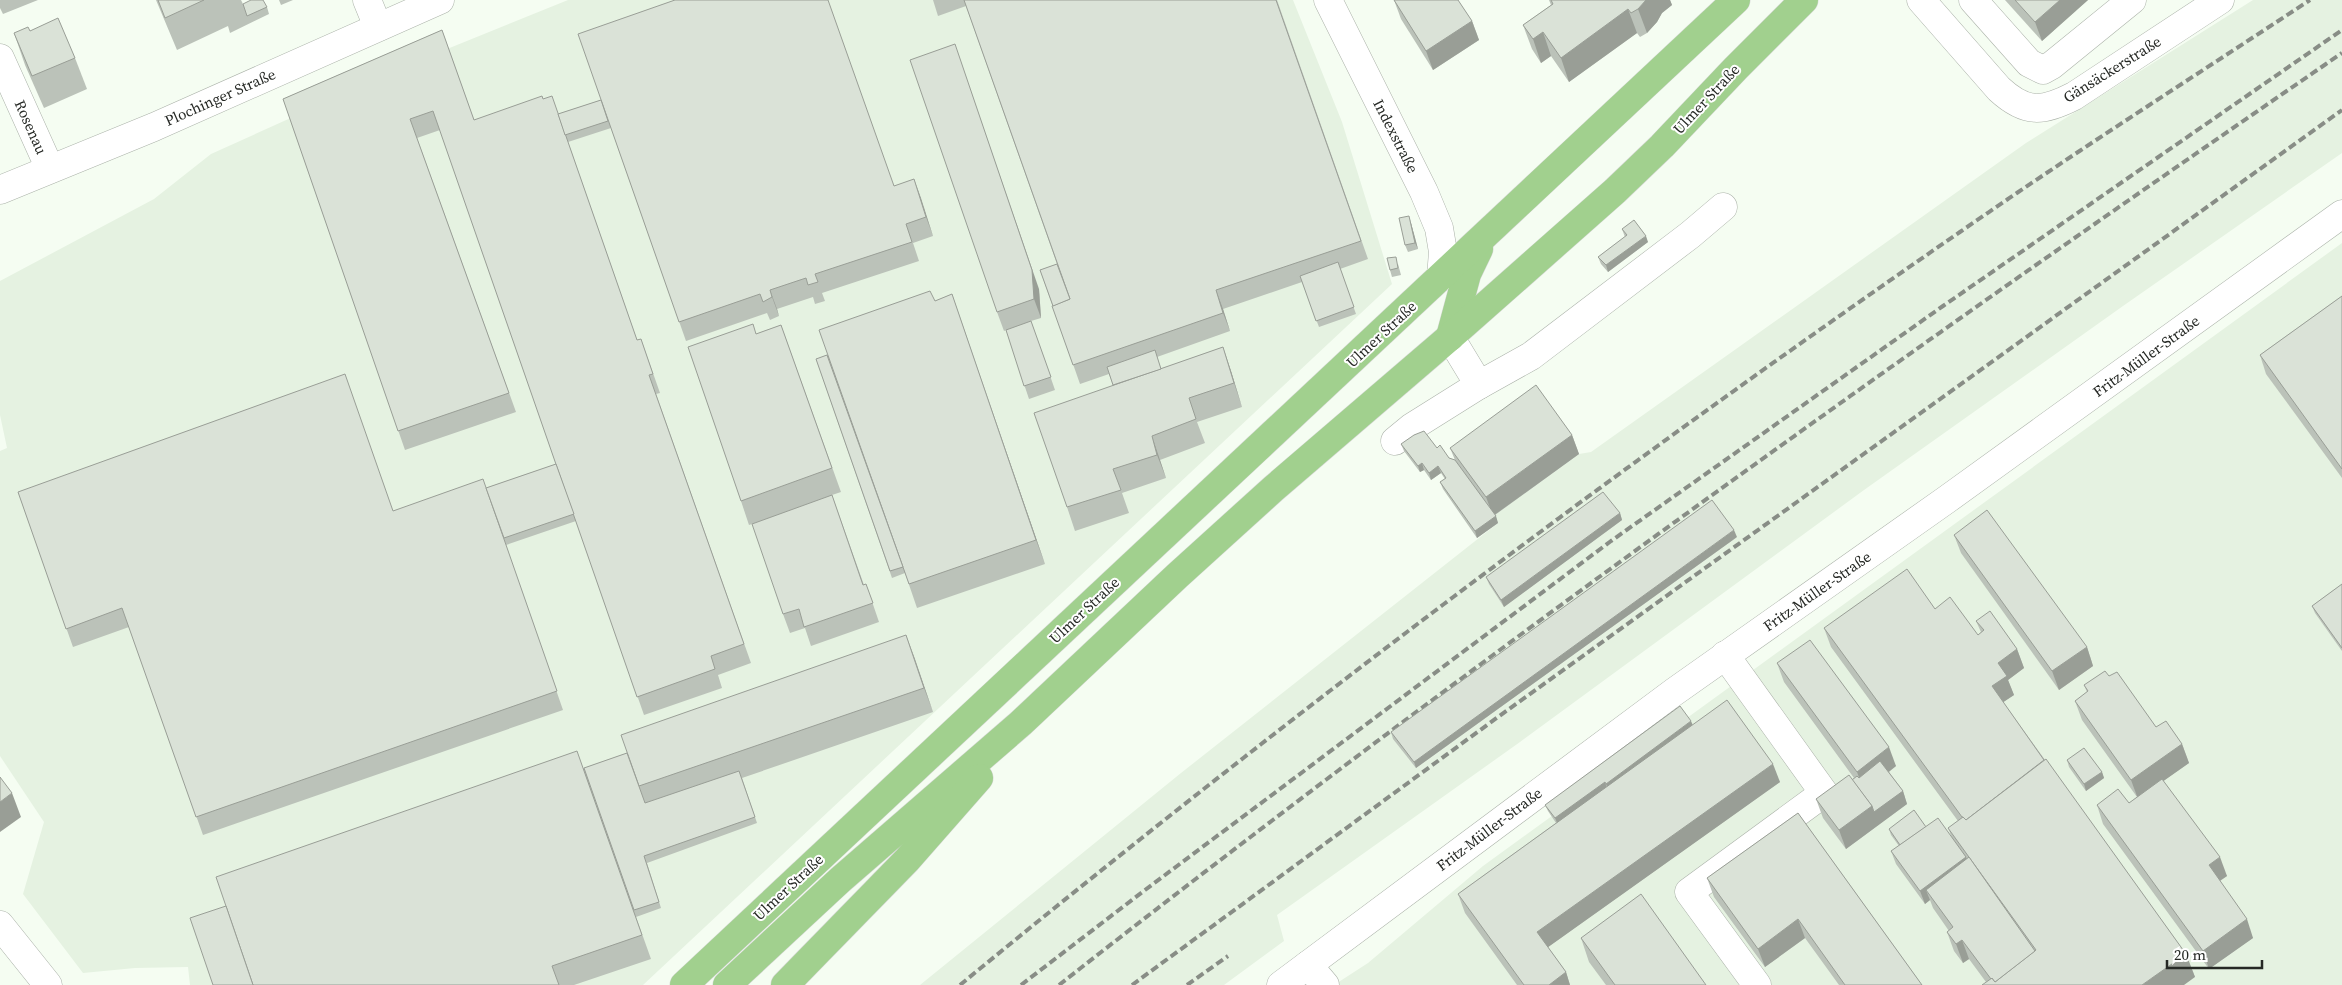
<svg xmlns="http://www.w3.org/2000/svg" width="2342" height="985" font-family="'Source Serif 4',serif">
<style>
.built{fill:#e5f2e1}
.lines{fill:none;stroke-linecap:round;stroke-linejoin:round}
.minor-casing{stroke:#abb2a9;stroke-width:29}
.major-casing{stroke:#d8d8d8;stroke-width:29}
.minor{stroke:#fff;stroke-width:28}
.major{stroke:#a1d08e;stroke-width:28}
.rail{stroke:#888d86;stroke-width:4;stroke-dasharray:8 4;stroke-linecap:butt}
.wall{fill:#bbc2b9}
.shaded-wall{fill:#999e96}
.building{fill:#dae2d7;stroke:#999e96}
.labels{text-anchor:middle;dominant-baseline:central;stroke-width:4;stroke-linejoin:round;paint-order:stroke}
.street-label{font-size:15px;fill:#262925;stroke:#fff}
</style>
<rect width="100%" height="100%" fill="#f5fdf2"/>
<g class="built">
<polygon points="568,0 1293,0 1342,122 1392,284 643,985 190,985 188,967 135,968 83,973 23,894 44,822 0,756 0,451 7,448 0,415 0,281 154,199 211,154 415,62"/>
<polygon points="2253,0 2342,0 2342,153 2123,306 1864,490 1520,742 1277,915 1284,941 1224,985 920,985 1181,773 1498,523 1493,516 1579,454 1591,452 2026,143"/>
<polygon points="2342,243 2342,985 1334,985 1368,963 1483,866"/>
</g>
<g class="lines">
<g class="minor-casing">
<g id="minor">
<polyline points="367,0 378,27"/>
<polyline points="1328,0 1424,192 1439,228 1443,252 1441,277"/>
<path d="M1921,0L1999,89C2026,114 2043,112 2074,96L2220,0"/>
<polyline points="1973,0 2029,63 2043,70 2052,65 2132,0"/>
<polyline points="0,58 50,169"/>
<polyline points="0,190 154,127 440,0"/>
<polyline points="1450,337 1479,385 1531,356 1690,235 1723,207"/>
<polyline points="1395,441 1412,427 1479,385"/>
<polyline points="1725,655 1824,793 1689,892 1757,985"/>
<polyline points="0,925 48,985"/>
<polyline points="1308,965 1325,985"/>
<polyline points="1281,985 1674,692 1946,500 2342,214"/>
</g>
</g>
<g class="major-casing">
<g id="major">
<polyline points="1450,337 1467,274 1479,249"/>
<polyline points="684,985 1736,0"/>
<polyline points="727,985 840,880 1021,723 1177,576 1273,489 1450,337 1615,191 1662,146 1736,68 1804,0"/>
<polyline points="785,985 907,860 979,778"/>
</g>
</g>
<use href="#minor" class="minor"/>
<use href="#major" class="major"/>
<g class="rail">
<path d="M960,985C1297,708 1648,445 2008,199C2108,131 2210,66 2310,0"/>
<polyline points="1021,985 1145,890 1611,541 1943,306 2342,30"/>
<path d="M1059,985C1475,659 1906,352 2342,53"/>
<polyline points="1132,985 1498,717 2342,110"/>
<polyline points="1187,985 1228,956"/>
</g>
</g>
<g class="wall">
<polygon points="0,0 38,0 3,14 0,8"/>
<polygon points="156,0 241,0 243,4 267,7 269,14 230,33 228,26 177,50"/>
<polygon points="279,0 293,0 281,5"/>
<polygon points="933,0 1277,0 1368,259 1340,269 1356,314 1319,327 1302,282 1223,309 1230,331 1157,357 1161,369 1223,347 1231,371 1242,407 1197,422 1205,443 1160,460 1166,478 1122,493 1129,513 1075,531 1067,507 1113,385 1109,374 1080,384 1040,270 1057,264 966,6 938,16"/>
<polygon points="1394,0 1472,21 1479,40 1433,70 1401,19"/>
<polygon points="1549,0 1670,0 1672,5 1662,13 1657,22 1647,33 1640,37 1637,33 1569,82 1551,56 1541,63 1532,49 1523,25 1551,5"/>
<polygon points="2005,0 2088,0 2042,41"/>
<polygon points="442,30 474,120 543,99 558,114 601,100 895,186 914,179 933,236 913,243 919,261 822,293 825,301 815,304 813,297 777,309 779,316 770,320 767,313 686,341 611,128 568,142 637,340 641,339 660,393 656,394 751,663 718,675 722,688 644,715 576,521 506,545 503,537 563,710 203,835 129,627 73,647 18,492 393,511 486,488 556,464 440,130 417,138 516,412 405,450 283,99"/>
<polygon points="14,33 75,58 87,89 44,108 25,65"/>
<polygon points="1411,223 1418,249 1408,252 1405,245"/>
<polygon points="1622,229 1648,242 1608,272 1601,264 1598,257 1625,237"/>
<polygon points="1398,264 1401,275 1392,277 1390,270"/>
<polygon points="1039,289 1041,318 1031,321 1055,390 1029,399 1006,330 1004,331 997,312"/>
<polygon points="952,294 1045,564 917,608 905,573 892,578 816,359 827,355 935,301"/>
<polygon points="2342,296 2342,478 2266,374 2260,355"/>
<polygon points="781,325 841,492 832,495 864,585 866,584 879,622 811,646 805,628 790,633 783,614 829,497 749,525 741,501 756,334"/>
<polygon points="1572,435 1579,454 1495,515 1498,523 1477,538 1443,489 1440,482 1445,479 1441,473 1431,480 1424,470 1420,472 1404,451 1401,444 1437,448 1449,458 1455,460 1450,448"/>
<polygon points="1620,513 1622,520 1504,607 1489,584 1486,577"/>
<polygon points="1954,535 2087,647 2093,666 2059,690 1961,553"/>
<polygon points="1737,537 1416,768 1393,739 1391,732"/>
<polygon points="2342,584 2342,651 2315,613 2312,606"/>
<polygon points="1935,609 1978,635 1981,632 1976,621 2017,649 2024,668 2008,680 2014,695 2003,702 2186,954 2195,977 1986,982 1969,959 1963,963 1954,951 1947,932 1949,931 1933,908 1930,900 1925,904 1896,864 1891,851 1899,846 1891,835 1889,829 1926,827 1952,838 1948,828 1958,821 1831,647 1824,628"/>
<polygon points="906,635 933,712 742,778 757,823 647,863 661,908 636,917 651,959 574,985 213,985 226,906 584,768 627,753"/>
<polygon points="1777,663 1896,766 1889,772 1903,791 1907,804 1846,849 1823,818 1816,799 1854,778 1784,682"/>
<polygon points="2109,676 2156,727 2182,744 2189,763 2163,781 2227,876 2220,881 2253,938 2209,969 2103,824 2097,805 2129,803 2137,797 2082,720 2075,701 2087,692 2084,685"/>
<polygon points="1692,725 1780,782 1548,947 1566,972 1570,985 1517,985 1465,913 1458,894 1556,823 1548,811 1545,805"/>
<polygon points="2067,760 2102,772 2104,778 2086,791 2069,767"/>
<polygon points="1798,813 1922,985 1839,985 1805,938 1765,967 1714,897 1707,878"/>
<polygon points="1581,938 1706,985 1606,985 1589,962"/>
</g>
<g class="shaded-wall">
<polygon points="1646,0 1670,0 1672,5 1662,13 1657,22 1647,33 1638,9"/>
<polygon points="2060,0 2088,0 2042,41 2035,22"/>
<polygon points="1628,9 1637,33 1569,82 1561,58"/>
<polygon points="1472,21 1479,40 1433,70 1426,51"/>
<polygon points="1543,32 1551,56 1541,63 1533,39"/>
<polygon points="961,63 1039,289 1041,318 1034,299"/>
<polygon points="914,179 921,198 933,236 926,217"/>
<polygon points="1409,216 1411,223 1418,249 1415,243"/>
<polygon points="1646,236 1648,242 1608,272 1606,265"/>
<polygon points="770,290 777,309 779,316 772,297"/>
<polygon points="1216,290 1223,309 1230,331 1223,313"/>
<polygon points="952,294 960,318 1045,564 1036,540"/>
<polygon points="1223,347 1231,371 1242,407 1234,383"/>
<polygon points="1572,435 1579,454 1493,516 1486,497"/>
<polygon points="1152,436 1166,478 1157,455"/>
<polygon points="1422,463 1424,470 1420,472 1418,466"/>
<polygon points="1438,466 1441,473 1431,480 1429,473"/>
<polygon points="1620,513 1622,520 1504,607 1501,600"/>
<polygon points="1496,516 1498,523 1477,538 1475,531"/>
<polygon points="1734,530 1737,537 1416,768 1414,762"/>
<polygon points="906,635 915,659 933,712 924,688"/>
<polygon points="2087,647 2093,666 2059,690 2052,671"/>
<polygon points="2017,649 2024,668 2008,680 2014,695 1999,705 1992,686 1998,663"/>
<polygon points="1691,721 1694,728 1609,791 1606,784"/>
<polygon points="2182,744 2189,763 2138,799 2131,780"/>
<polygon points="1889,747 1896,766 1864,791 1857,772"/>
<polygon points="1773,764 1780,782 1544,950 1537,932"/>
<polygon points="2102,772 2104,778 2086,791 2084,784"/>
<polygon points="1605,782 1607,788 1558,825 1555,818"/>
<polygon points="1903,791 1907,804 1846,849 1839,830 1872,806"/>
<polygon points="12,793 21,817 0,832 0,802"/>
<polygon points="1966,857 1971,870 1926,890 1930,900 1925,904 1920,891"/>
<polygon points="2220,857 2227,876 2215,884 2209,865"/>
<polygon points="1798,919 1805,938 1765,967 1758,949"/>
<polygon points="2247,919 2253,938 2209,969 2203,951"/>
<polygon points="1962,940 1969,959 1963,963 1956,944"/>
<polygon points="2186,954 2195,977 2184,985 2142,985"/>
<polygon points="1566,972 1570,985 1549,985"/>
</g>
<g class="building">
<polygon points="158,0 204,0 165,18"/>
<polygon points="251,0 263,0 267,7 247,16 243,4"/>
<polygon points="675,0 828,0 894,186 914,179 926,217 906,224 912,242 815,274 818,282 808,285 806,278 770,290 772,297 763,302 760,294 679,322 578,34"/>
<polygon points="964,0 1276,0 1361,241 1216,290 1223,313 1073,365 1052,306 1070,299"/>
<polygon points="1394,0 1458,0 1472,21 1426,51"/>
<polygon points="1551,0 1646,0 1638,9 1631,13 1628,9 1561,58 1543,32 1533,39 1523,25 1553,4"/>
<polygon points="2015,0 2060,0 2035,22"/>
<polygon points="58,18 75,58 32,76 14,33 28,27 30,31"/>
<polygon points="442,30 474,120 542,96 543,99 552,96 637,340 641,339 653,374 649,375 744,644 711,656 715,669 637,697 433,111 410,119 509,393 398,431 283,99"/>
<polygon points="955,44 1032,270 1034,299 997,312 910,60"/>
<polygon points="601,100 608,121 565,135 558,114"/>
<polygon points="1409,216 1415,243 1405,245 1399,218"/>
<polygon points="1634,220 1646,236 1606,265 1598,257 1627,235 1622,229"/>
<polygon points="1396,257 1398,268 1390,270 1387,258"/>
<polygon points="1338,262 1354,307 1316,321 1300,276"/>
<polygon points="1057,264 1070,299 1053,306 1040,270"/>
<polygon points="930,291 935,301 952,294 1036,540 909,584 819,330"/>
<polygon points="2342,296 2342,469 2260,355"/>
<polygon points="1031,321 1051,377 1024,386 1006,330"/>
<polygon points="753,324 756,334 781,325 832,468 741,501 688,347"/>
<polygon points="1223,347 1234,383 1189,398 1196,419 1152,436 1157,455 1113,469 1121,490 1067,507 1034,413"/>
<polygon points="1155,350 1161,369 1113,385 1107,367"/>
<polygon points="827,355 903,567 890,571 816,359"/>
<polygon points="345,374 393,511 483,479 557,691 196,817 122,608 66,629 18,492"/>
<polygon points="1536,385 1572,435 1486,497 1450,448"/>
<polygon points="1424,431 1437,448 1440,445 1449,458 1455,460 1496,516 1475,531 1440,482 1446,478 1438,466 1429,473 1422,463 1418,466 1401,444 1414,435"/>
<polygon points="556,464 574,514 504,538 486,488"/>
<polygon points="1603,492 1620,513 1501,600 1486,577"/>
<polygon points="832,495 863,585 866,584 873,603 804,627 799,609 783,614 752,524"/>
<polygon points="1712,500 1734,530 1414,762 1391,732"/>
<polygon points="1987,510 2087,647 2052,671 1954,535"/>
<polygon points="1907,569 1935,609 1950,597 1978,635 1984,630 1976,621 1990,611 2017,649 1998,663 2007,676 1992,686 2044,760 1966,820 1963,817 1962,817 1824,628"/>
<polygon points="2342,584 2342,648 2312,606"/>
<polygon points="906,635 924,688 639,786 621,735"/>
<polygon points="1810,640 1889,747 1857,772 1777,663"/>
<polygon points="2105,671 2109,676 2117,672 2156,727 2166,721 2182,744 2131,780 2075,701 2088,691 2084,685"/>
<polygon points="1727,700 1773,764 1537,932 1566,972 1549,985 1524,985 1458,894"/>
<polygon points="1680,706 1691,721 1606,784 1605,782 1555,818 1545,805"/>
<polygon points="2084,748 2102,772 2084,784 2067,760"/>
<polygon points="577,751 642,935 552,966 559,985 253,985 216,877"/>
<polygon points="627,753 645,803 739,771 755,817 644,856 659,902 634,910 584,768"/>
<polygon points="2046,759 2186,954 2142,985 1982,985 1992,978 1995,982 2036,950 1948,828 1963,817 1966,820"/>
<polygon points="1880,761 1903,791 1874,812 1872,806 1852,780 1857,776 1859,778"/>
<polygon points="1849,775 1872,806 1839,830 1816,799"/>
<polygon points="0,777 12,793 0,802"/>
<polygon points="2162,779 2220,857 2209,865 2247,919 2203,951 2097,805 2118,789 2129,803"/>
<polygon points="1914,810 1926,827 1900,845 1889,829"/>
<polygon points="1798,813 1922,985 1845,985 1798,919 1758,949 1707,878"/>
<polygon points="1938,818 1966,857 1920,891 1891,851"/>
<polygon points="1969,857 2035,951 1995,982 1992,978 1991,979 1962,940 1956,944 1947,932 1953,927 1926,890"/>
<polygon points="1641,894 1706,985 1615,985 1581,938"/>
<polygon points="226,906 253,985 213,985 190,918"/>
</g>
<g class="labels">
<g class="street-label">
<text transform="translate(2112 69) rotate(-32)">Gänsäckerstraße</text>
<text transform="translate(220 97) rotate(-24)">Plochinger Straße</text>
<text transform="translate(1706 99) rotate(-47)">Ulmer Straße</text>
<text transform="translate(31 127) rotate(66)">Rosenau</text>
<text transform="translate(1396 136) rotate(63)">Indexstraße</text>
<text transform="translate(1381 334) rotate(-43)">Ulmer Straße</text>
<text transform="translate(2146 356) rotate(-36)">Fritz-Müller-Straße</text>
<text transform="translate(1817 591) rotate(-35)">Fritz-Müller-Straße</text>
<text transform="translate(1084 610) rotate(-43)">Ulmer Straße</text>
<text transform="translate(1489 829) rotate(-37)">Fritz-Müller-Straße</text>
<text transform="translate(788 887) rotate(-43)">Ulmer Straße</text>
</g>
</g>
<path d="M2167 960v8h95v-8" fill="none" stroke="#262925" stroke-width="2.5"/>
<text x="2174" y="960" font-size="15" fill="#262925" stroke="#ffffff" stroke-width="4" paint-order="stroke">20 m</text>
</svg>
